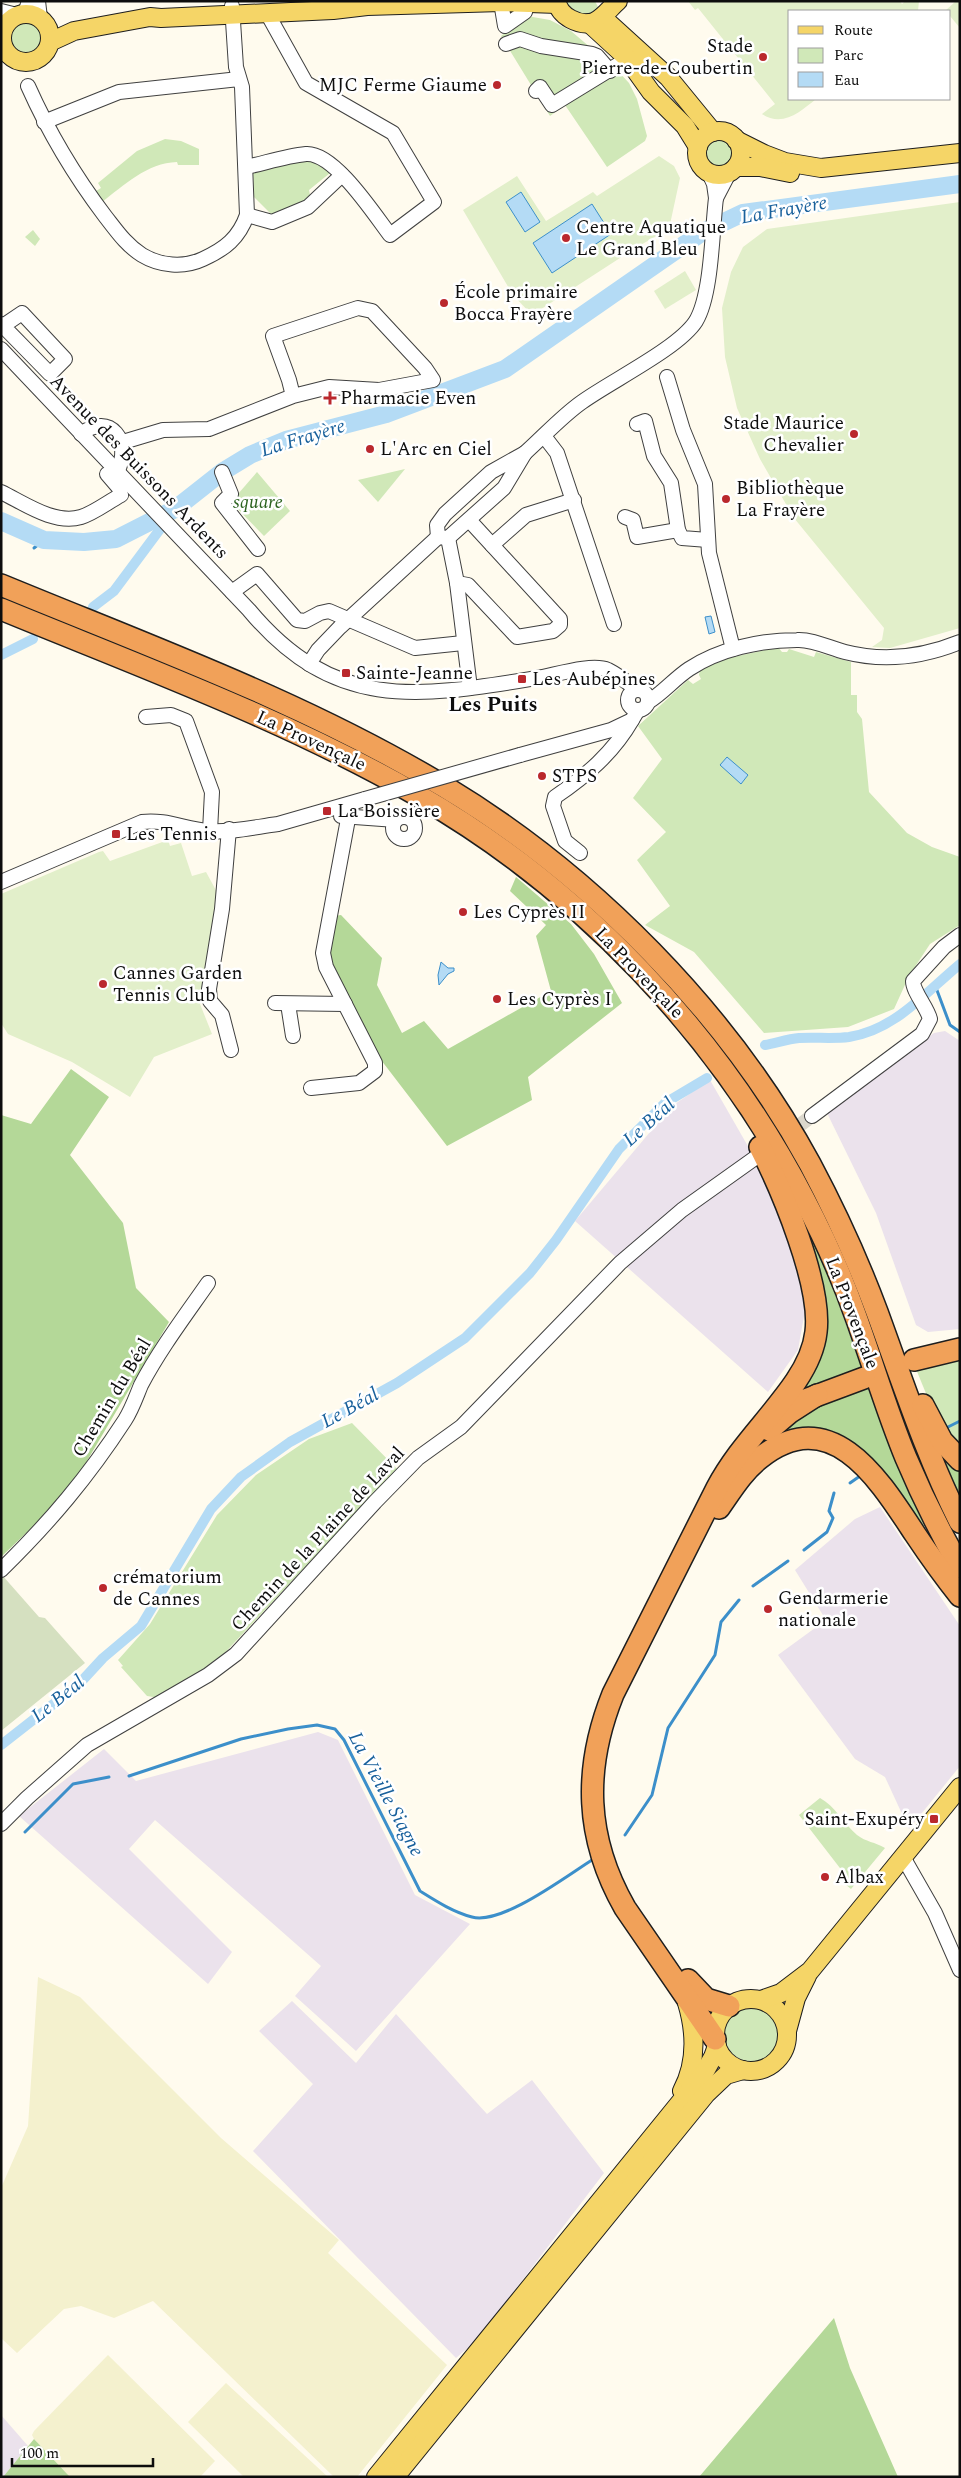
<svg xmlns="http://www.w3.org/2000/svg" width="961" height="2478" font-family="Spectral,serif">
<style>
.industrial{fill:#ebe2ec}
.farmland{fill:#f4f1ce}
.green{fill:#d0e8b8}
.forest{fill:#b4d898}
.cemetery{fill:#d5e0c0}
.pitch{fill:#e2efca}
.water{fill:#b4dbf5;stroke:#3c8fca}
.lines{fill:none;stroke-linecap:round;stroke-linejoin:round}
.stream{stroke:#3c8fca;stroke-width:3}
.canal{stroke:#b4dbf5;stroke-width:10}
.river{stroke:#b4dbf5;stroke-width:18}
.minor-tunnel{stroke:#dbd7cc;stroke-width:14;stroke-dasharray:14 7;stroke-linecap:butt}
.minor-casing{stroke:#404040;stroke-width:16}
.major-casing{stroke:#1e1e1e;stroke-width:20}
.highway-casing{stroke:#1e1e1e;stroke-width:24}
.minor{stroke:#fff;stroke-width:14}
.major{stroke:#f5d567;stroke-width:18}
.highway{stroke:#f1a159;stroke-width:21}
.minor-bridge-casing{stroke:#404040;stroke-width:16;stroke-linecap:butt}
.minor-bridge{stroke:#fff;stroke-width:14}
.poi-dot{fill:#ba282d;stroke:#fff;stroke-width:2}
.labels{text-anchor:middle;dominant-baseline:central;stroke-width:5;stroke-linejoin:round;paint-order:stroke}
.poi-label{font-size:19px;fill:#0d0d0d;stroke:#fff;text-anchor:start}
.street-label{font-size:19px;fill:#0d0d0d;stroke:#fff}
.park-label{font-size:19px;font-style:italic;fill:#2c631f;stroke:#fff}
.water-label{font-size:20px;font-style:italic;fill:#19619c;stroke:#fff}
.quarter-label{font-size:21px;font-weight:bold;fill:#0d0d0d;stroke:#fff}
</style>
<rect width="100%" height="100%" fill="#fffbee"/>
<g class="industrial">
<polygon points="945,1031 960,1041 960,1329 928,1332 916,1325 876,1213 827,1113 934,1033"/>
<polygon points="710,1080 757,1162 795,1252 806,1305 798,1350 768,1392 575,1221 672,1106"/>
<polygon points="880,1507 960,1626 960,1766 909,1829 885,1777 855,1759 778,1655 826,1620 795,1570 855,1519"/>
<polygon points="318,1732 338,1740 415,1895 470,1924 356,2051 295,1996 321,1966 155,1820 129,1849 232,1952 208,1984 19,1816 104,1749 136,1781"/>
<polygon points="292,2001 356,2063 396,2014 487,2114 532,2080 604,2173 476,2341 456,2358 253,2151 313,2084 259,2031"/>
<polygon points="1,2415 28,2446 3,2477 1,2477"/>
</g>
<g class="farmland">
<polygon points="38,1977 80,1997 221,2138 339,2240 328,2253 447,2365 357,2477 334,2477 153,2301 114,2318 81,2306 64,2309 17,2353 1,2338 1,2188 28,2126"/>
<polygon points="108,2355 215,2461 200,2477 70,2477 34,2439 32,2435 34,2431"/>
<polygon points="226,2383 328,2477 244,2477 188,2422"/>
</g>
<g class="green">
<polygon points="563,1 595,1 598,7 596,12 588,16 574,14"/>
<polygon points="527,16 550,20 571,31 617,70 629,83 637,99 647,136 645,141 607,167 565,105 550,116 501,36"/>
<circle cx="26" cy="38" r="19"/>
<circle cx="719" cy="153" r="17"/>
<path d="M165,139L181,141L199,149V165H178L177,162C147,163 124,185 101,203L91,190L93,187L96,191L101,188L98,183L137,151Z"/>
<polygon points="306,161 314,161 330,173 309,190 311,200 275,218 254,197 253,171"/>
<polygon points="33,230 40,239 35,246 25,237"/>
<polygon points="405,469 378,502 358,480"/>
<polygon points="257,472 290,511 264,536 231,502"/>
<polygon points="778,647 782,652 787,652 789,649 814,657 816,652 851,662 851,695 857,695 857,712 862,719 869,792 907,833 932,847 960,857 960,925 930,944 909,976 894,1009 848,1027 764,1033 694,952 645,925 670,906 637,860 666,832 633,798 662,759 638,726 688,680 693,684 701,679 699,675 700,669 729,658"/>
<polygon points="960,1360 960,1451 936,1418 916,1369"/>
<polygon points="352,1423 397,1469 220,1658 160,1698 147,1696 121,1667 123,1666 118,1660 150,1624 217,1515 256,1475 309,1439"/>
<path d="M820,1798C835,1806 844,1824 857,1835C866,1842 875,1842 885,1848L851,1889L845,1884L846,1878L843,1872L799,1815Z"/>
<circle cx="753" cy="2033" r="29"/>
</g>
<g class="forest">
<polygon points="516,877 571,924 594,954 622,1003 528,1077 532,1100 447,1146 378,1056 327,955 334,916 341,915 382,958 377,985 402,1033 424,1021 448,1049 551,991 536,936 546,925 510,891"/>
<polygon points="71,1069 109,1097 70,1155 123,1223 136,1288 169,1322 68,1493 1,1557 1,1115 31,1124"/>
<polygon points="800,1214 826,1269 862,1369 789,1399 814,1363"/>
<path d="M868,1384L897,1465L925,1528L919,1532L847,1444L755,1454C786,1413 822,1403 868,1384Z"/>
<polygon points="942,1455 960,1469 960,1496 959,1494"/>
<polygon points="834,2318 850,2368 898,2477 699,2477"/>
<polygon points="34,2439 70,2477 3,2477"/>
</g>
<polygon class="cemetery" points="2,1575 39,1617 45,1618 85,1663 1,1731"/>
<g class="pitch">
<path d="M688,1H900L902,4L905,1H919L918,11H790V99H816C801,111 783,128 762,114L775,104L698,8L695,10Z"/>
<polygon points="956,1 960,1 960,28 950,16 950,11 945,11"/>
<polygon points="659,156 674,166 680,178 669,229 637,247 532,315 513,295 463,210 517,176 546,221 593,192 597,196"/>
<polygon points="960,202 960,628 890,648 872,647 882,640 884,628 794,518 760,459 737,408 725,357 722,308 731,272 743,247 767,229"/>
<polygon points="685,271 696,290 665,309 654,291"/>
<polygon points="168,840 170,846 181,843 192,876 206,872 218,894 204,1000 200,1004 212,1034 154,1057 130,1097 72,1062 8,1034 1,1023 1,894 99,852 103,851 110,861"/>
</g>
<g class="water">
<polygon points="521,192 540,222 525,232 506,202"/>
<polygon points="592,204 611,234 552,273 533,243"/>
<polygon points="711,616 715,632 709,634 705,617"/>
<polygon points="727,757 748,775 741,784 720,765"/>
<polygon points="441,962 448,968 454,968 454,971 448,974 439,985 438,975"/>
</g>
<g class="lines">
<g class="stream">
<polyline points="34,548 44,540"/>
<polyline points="935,985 950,1025 960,1032"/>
<polyline points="946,1428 960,1421"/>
<polyline points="850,1483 860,1476"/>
<polyline points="804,1550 827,1532 833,1518 829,1511 834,1493"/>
<polyline points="753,1586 788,1561"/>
<path d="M129,1776L241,1739L288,1729L317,1725L335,1729L344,1740L420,1891C436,1901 453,1912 472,1917C502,1925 565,1877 592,1860"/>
<polyline points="25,1832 73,1784 109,1777"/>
<polyline points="625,1835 652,1795 668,1728 715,1655 721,1622 739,1600"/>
</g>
<g class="canal">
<polyline points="93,607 114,591 175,509"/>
<polyline points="1,655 33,639"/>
<path d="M765,1045C776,1043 788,1039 799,1038C815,1037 833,1039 849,1037C895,1030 926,992 960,964"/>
<polyline points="1,1745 79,1684 103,1658 141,1626 211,1509 241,1477 290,1442 397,1383 465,1338 530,1273 556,1240 619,1149 665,1103 707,1078"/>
</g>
<polyline class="river" points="1,521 44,540 84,542 116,539 175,509 222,472 250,455 286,440 386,414 505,369 701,233 743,213 960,184"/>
<polyline class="minor-tunnel" points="766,1150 812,1116"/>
<g class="minor-casing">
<g id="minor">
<polyline points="38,1 40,18"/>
<polyline points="501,2 505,26 525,12 527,3"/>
<polyline points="1,11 17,15"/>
<polyline points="25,13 29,1"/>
<polyline points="1,27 3,29"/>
<polyline points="506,44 520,39 541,46 592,54 597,56 610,71"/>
<path d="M28,86C49,133 74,175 105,216C116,230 126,245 142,255C160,266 184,268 203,259C225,249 239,238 247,215L242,87L236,67L232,6"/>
<polyline points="536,91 540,87 552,105 619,64"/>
<polyline points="44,122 119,92 239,79"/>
<path d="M246,167C265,163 286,156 306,154C334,152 374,214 390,235L434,202L393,133L306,83L267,13"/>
<polyline points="716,198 729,173"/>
<polyline points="247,215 272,222 308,207 342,175"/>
<polyline points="1,324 3,326 50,374 65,359 22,313 3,326"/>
<path d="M1,349L249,610C335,713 419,697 537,678C555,675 592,663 608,670C618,675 627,682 636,689"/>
<polyline points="667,377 683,430 705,484 709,553 733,649"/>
<polyline points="637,424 645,421 654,456 671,483 678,530 682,538 708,540"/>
<path d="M81,434C110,411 133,442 117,472"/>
<polyline points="544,436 557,453 614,624"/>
<polyline points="123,442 163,430 209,429 293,396 329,387 379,390 433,380 425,368 372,311 358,308 273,336 289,380 293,396"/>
<path d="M525,453C544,436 562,416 582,402C611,381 679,348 696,321C712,294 712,230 716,198L714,184L709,173"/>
<polygon points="525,453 504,488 448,538 438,537 437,525 445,514 491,472"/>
<polyline points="222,472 231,494 222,503 258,549"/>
<path d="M1,492C24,503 54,525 81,517C94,513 108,502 121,495L119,488L107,474"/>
<polyline points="625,517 633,520 637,537 678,530"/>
<polyline points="448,538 457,583 470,688"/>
<polyline points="492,545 526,515 574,500"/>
<polyline points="457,583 468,585 517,637 553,631 560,625 560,619 469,520"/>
<polyline points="232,592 257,574 297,620 305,621 320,613 329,611 415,648 463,643"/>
<polyline points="309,664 318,650 340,627 438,537"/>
<circle cx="638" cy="700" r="10"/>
<path d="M648,702C663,693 674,679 689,669C719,649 761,640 797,640C812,639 830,648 845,652C884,662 923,657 960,642"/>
<polyline points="146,717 171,715 186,721 212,792 210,831"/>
<polyline points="520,755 611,730 632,720 638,710"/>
<polyline points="341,816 396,820"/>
<circle cx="404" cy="828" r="11"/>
<polyline points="229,829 222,909 209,989 210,1001 222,1015 231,1050"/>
<path d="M580,853L565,841L553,806L555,797C586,776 613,753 632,720"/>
<path d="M1,882L142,822C165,819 185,829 208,831C230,833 255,827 278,824L365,799"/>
<polyline points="275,1003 345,1004"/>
<polyline points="288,1004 293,1036"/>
<polyline points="311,1088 359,1083 375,1071 375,1063 326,967 323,953 348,819"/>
<path d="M812,1116L922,1034L930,1019C927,1007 913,992 913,981L944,947L960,935"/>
<path d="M1,1570C50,1522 88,1477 125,1420C132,1409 136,1397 141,1385C160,1349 185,1316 208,1283"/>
<polyline points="1,1824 27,1798 87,1745 208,1675 236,1654 375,1502 418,1458 461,1427 620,1263 682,1210 755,1158"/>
<polyline points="903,1857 935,1913 960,1970"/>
</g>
</g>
<g class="major-casing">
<g id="major">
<path d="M557,1C558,16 580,27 594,22C603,18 610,8 618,1"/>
<circle cx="26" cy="38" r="24"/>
<polyline points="602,17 668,77 713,132"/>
<polyline points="589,23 626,57 651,92 685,126 698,147"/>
<polyline points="50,42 74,31 150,17 161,18 333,10 367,6 501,2 557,4"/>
<circle cx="719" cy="153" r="22"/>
<polyline points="736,140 764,154 785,162 821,168 960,153"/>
<polyline points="736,167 760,167 790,173"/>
<circle cx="751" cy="2035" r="36"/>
<polyline points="761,2000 781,1993 810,1971 960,1787"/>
<polyline points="787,2031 796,1998 807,1976"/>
<path d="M682,2091C697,2063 696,2033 687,2003"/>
<polyline points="376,2477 704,2073 713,2057 717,2046"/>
<polyline points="395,2477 706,2094 726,2075 743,2070"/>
</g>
</g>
<g class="highway-casing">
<g id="highway">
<path d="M1,585C151,647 306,703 445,787C591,875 728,1013 810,1164C835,1211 858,1261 877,1312C903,1383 926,1454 960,1522"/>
<path d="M1,609C142,667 287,720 419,796C581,889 718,1034 804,1199C824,1237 842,1277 856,1317C873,1364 887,1412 906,1458C922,1496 940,1532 960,1567"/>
<polyline points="914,1360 960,1349"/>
<polyline points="805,1400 864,1378"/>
<polyline points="923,1405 942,1441 960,1460"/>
<polyline points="769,1430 789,1413 817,1395"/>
<path d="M719,1508C731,1491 743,1471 760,1458C832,1401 880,1481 915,1534C929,1555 944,1576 960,1596"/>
<polyline points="688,1980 706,1999 729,2006"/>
<path d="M715,2039L625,1908C585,1838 583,1769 613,1694L717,1488C738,1448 771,1418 796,1381C806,1366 814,1350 816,1332C822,1285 782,1190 760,1147"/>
</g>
</g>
<use href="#minor" class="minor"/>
<use href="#major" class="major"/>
<use href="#highway" class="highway"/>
<g class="minor-bridge-casing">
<polyline id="minor-bridge" points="365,799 520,755"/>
</g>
<use href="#minor-bridge" class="minor-bridge"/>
</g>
<g class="poi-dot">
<circle cx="763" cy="57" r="5"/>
<circle cx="497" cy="85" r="5"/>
<circle cx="566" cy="238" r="5"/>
<circle cx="444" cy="303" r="5"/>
<path d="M327.5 390.5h5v5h5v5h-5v5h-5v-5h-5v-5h5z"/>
<circle cx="854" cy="434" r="5"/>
<circle cx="370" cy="449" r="5"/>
<circle cx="726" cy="499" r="5"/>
<rect x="341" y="668" width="10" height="10" rx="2.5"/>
<rect x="517" y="674" width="10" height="10" rx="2.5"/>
<circle cx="542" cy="776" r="5"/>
<rect x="322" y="806" width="10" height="10" rx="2.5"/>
<rect x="111" y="829" width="10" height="10" rx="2.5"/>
<circle cx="463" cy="912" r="5"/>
<circle cx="103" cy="984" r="5"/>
<circle cx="497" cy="999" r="5"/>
<circle cx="103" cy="1588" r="5"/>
<circle cx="768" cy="1609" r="5"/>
<rect x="929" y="1814" width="10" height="10" rx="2.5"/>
<circle cx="825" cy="1877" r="5"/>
</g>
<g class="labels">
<g class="poi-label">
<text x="753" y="46" text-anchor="end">Stade<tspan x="753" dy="22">Pierre-de-Coubertin</tspan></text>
<text x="487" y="85" text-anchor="end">MJC Ferme Giaume</text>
<text x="576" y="227">Centre Aquatique<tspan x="576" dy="22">Le Grand Bleu</tspan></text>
<text x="454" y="292">École primaire<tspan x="454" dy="22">Bocca Frayère</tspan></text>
<text x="340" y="398">Pharmacie Even</text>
<text x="844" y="423" text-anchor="end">Stade Maurice<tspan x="844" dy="22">Chevalier</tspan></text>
<text x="380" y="449">L'Arc en Ciel</text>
<text x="736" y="488">Bibliothèque<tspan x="736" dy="22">La Frayère</tspan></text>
<text x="356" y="673">Sainte-Jeanne</text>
<text x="532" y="679">Les Aubépines</text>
<text x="552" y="776">STPS</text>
<text x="337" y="811">La Boissière</text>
<text x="126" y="834">Les Tennis</text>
<text x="473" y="912">Les Cyprès II</text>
<text x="113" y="973">Cannes Garden<tspan x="113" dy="22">Tennis Club</tspan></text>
<text x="507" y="999">Les Cyprès I</text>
<text x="113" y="1577">crématorium<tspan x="113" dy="22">de Cannes</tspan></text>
<text x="778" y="1598">Gendarmerie<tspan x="778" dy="22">nationale</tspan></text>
<text x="924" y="1819" text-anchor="end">Saint-Exupéry</text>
<text x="835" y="1877">Albax</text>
</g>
<g class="street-label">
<text transform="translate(139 467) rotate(46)">Avenue des Buissons Ardents</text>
<text transform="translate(311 741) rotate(25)">La Provençale</text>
<text transform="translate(639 973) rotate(46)">La Provençale</text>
<text transform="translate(852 1313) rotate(69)">La Provençale</text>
<text transform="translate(112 1398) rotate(-59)">Chemin du Béal</text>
<text transform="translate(318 1539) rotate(-47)">Chemin de la Plaine de Laval</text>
</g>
<g class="park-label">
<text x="258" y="502">square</text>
</g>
<g class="water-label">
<text transform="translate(784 210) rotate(-10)">La Frayère</text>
<text transform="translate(303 438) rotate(-17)">La Frayère</text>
<text transform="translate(649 1122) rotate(-42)">Le Béal</text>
<text transform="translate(350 1408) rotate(-29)">Le Béal</text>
<text transform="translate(58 1699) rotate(-39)">Le Béal</text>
<text transform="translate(386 1794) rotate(62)">La Vieille Siagne</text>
</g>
<g class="quarter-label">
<text x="493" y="705">Les Puits</text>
</g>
</g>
<rect width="961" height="2478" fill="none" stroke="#0d0d0d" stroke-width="5"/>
<rect x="788" y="10" width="162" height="90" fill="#ffffff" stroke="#9e9e9e"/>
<rect x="798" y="26" width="25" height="8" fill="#f5d567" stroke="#9e9e9e"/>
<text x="834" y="35" font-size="15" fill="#0d0d0d">Route</text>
<rect x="798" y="48" width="25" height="15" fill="#d0e8b8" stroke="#9e9e9e"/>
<text x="834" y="60" font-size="15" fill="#0d0d0d">Parc</text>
<rect x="798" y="72" width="25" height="15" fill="#b4dbf5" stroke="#9e9e9e"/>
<text x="834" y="85" font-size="15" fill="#0d0d0d">Eau</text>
<path d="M12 2458v8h141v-8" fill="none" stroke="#0d0d0d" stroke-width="2.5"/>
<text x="20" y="2458" font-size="15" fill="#0d0d0d" stroke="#ffffff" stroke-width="4" paint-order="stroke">100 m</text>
</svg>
